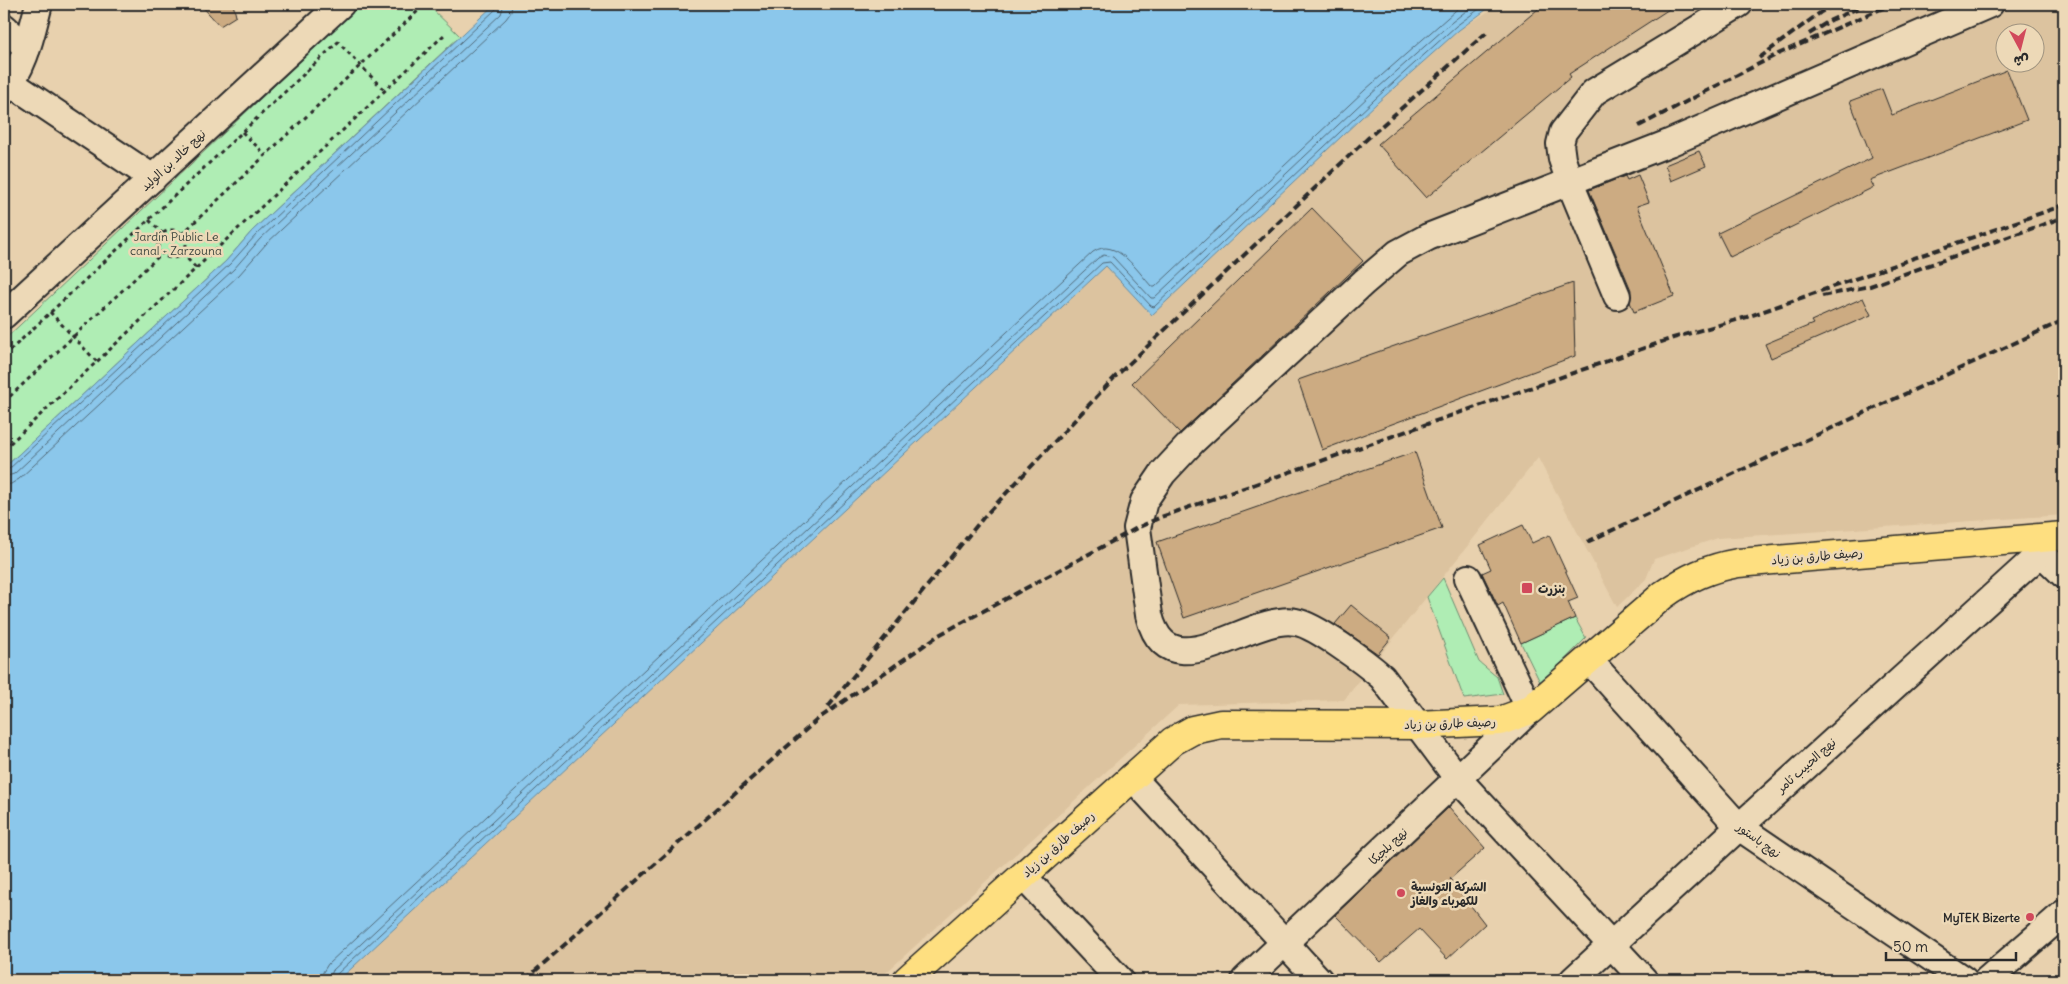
<svg xmlns="http://www.w3.org/2000/svg" width="2068" height="984" font-family="Delius,'Playpen Sans Arabic',sans-serif">
<style>
.built{fill:#dcc39f;fill-rule:evenodd}
.green{fill:#afedb4;stroke:#6d8c70}
.water{fill:#8bc7eb;stroke:#65899e}
.lines{fill:none;stroke-linecap:round;stroke-linejoin:round}
.shore{stroke:#516978;stroke-width:1}
.building{fill:#ccab82;stroke:#2b2b2b}
.minor-casing{stroke:#2b2b2b;stroke-width:30}
.major-casing{stroke:#2b2b2b;stroke-width:31}
.path{stroke:#2b2b2b;stroke-width:3;stroke-dasharray:4 4;stroke-linecap:butt}
.minor{stroke:#edd9b7;stroke-width:26}
.major{stroke:#fedf80;stroke-width:28}
.rail{stroke:#2b2b2b;stroke-width:4;stroke-dasharray:8 4;stroke-linecap:butt}
.poi-dot{fill:#d1495b;stroke:#edd9b7;stroke-width:2}
.labels{text-anchor:middle;dominant-baseline:central;stroke-width:5;stroke-linejoin:round;paint-order:stroke}
.street-label{font-size:12px;fill:#2b2b2b;stroke:#edd9b7}
.park-label{font-size:12px;fill:#3f4840;stroke:#edd9b7}
.poi-label{font-size:12px;font-weight:bold;fill:#2b2b2b;stroke:#edd9b7;text-anchor:start}
</style>
<rect width="100%" height="100%" fill="#e8d1ae"/>
<filter id="ink" filterUnits="userSpaceOnUse"><feTurbulence type="fractalNoise" baseFrequency=".02" numOctaves="2"/><feDisplacementMap in="SourceGraphic" scale="10" xChannelSelector="R" yChannelSelector="G"/><feConvolveMatrix kernelMatrix="1 2 1 2 8 2 1 2 1" color-interpolation-filters="sRGB"/></filter>
<g filter="url(#ink)">
<g class="built">
<path d="M1500,4H2064V515L1718,538L1654,559L1646,579L1617,607L1538,458L1344,700L1179,705L878,980H339L1106,266L1152,315L1377,103L1459,30ZM2006,32H2036V62H2006Z"/>
<polygon points="1616,964 1630,980 1599,980"/>
</g>
<g class="green">
<polygon points="361,4 427,4 460,36 252,231 226,261 4,468 4,340"/>
<polygon points="1443,578 1479,662 1497,677 1503,694 1464,699 1427,597"/>
<polygon points="1575,618 1586,638 1541,684 1521,643"/>
</g>
<polygon class="water" points="495,4 1494,4 1459,30 1377,103 1152,315 1106,266 339,980 4,980 4,468 226,261 252,231"/>
<g class="lines">
<g class="shore">
<polyline points="4,471 9,469 230,264 256,235 496,9 498,4"/>
<polyline points="4,477 14,474 234,269 260,239 501,14 504,4"/>
<polyline points="4,485 11,484 19,479 239,275 266,244 506,19 511,12 512,4"/>
<path d="M322,980L323,972L328,964L1093,252C1116,236 1138,272 1152,287H1155L1365,90L1463,4"/>
<polyline points="329,980 333,970 1098,258 1104,255 1113,257 1151,298 1154,298 1370,95 1452,22 1475,4"/>
<polyline points="336,980 337,974 1102,263 1110,262 1151,306 1154,307 1374,100 1456,26 1486,4"/>
</g>
</g>
<g class="building">
<polygon points="200,4 233,4 236,16 220,26"/>
<polygon points="1544,4 1677,4 1569,74 1571,77 1426,198 1378,144"/>
<polygon points="2007,70 2027,120 1870,180 1874,187 1730,257 1718,233 1872,158 1850,101 1882,89 1892,115"/>
<polygon points="1699,151 1706,166 1671,181 1665,165"/>
<polygon points="1638,175 1649,202 1637,206 1674,296 1634,312 1630,302 1631,290 1589,190 1625,176 1627,180"/>
<polygon points="1312,208 1363,261 1180,433 1132,383"/>
<polygon points="1573,283 1575,356 1322,450 1298,380"/>
<polygon points="1863,298 1871,315 1771,358 1765,344 1813,324 1811,321"/>
<polygon points="1415,452 1442,528 1184,618 1157,542"/>
<polygon points="1523,525 1532,543 1549,535 1578,598 1568,602 1575,618 1521,643 1503,603 1498,606 1482,573 1491,569 1480,545"/>
<polygon points="1351,605 1391,638 1378,654 1335,624"/>
<polygon points="1449,807 1485,848 1450,879 1485,924 1447,959 1419,929 1381,962 1335,915"/>
</g>
<g class="lines">
<g class="minor-casing">
<g id="minor">
<polyline points="4,27 27,48"/>
<polyline points="11,83 153,178"/>
<path d="M4,91C25,67 31,34 39,4"/>
<polyline points="1617,296 1570,183 1562,159 1560,144 1563,132 1594,92 1739,4"/>
<polyline points="4,315 341,4"/>
<polyline points="2029,541 2064,575"/>
<polyline points="1589,660 1739,827 1964,980"/>
<polyline points="1132,777 1319,980"/>
<polyline points="1023,876 1120,980"/>
<polyline points="1245,980 1530,710 1468,578"/>
<polyline points="1573,980 1739,827 2042,552"/>
<path d="M1644,980L1458,779L1382,677C1366,663 1315,625 1296,622C1249,613 1169,695 1149,615L1137,528L1144,501L1163,473L1192,442L1364,282L1398,253L1428,237L1669,143L1990,4"/>
<polyline points="1987,980 2064,913"/>
</g>
</g>
<g class="major-casing">
<path id="major" d="M907,980L1173,741L1193,730L1221,724L1416,725L1500,721L1530,710L1663,595C1687,578 1709,568 1738,563L2064,536"/>
</g>
<g class="path">
<polyline points="242,132 266,155"/>
<polyline points="149,220 162,233"/>
<circle cx="172" cy="244" r="14"/>
<polyline points="182,234 419,10"/>
<polyline points="182,253 196,268"/>
<polyline points="50,312 97,362"/>
<polyline points="4,356 338,42 385,91"/>
<polyline points="4,402 162,253"/>
<polyline points="4,449 444,35"/>
</g>
<use href="#minor" class="minor"/>
<use href="#major" class="major"/>
<g class="rail">
<polyline points="1809,34 1831,20 1867,4"/>
<polyline points="1759,58 1821,12 1837,4"/>
<polyline points="1639,126 1778,54 1892,4"/>
<polyline points="1822,296 1870,286 2064,217"/>
<polyline points="1587,542 2064,320"/>
<polyline points="828,707 983,518 1115,377 1368,138 1487,32"/>
<polyline points="525,980 818,719 939,635 1137,528 1161,517 1673,338 1747,317 2064,205"/>
</g>
</g>
</g>
<g class="poi-dot">
<rect x="1521" y="582" width="12" height="12" rx="2.5"/>
<circle cx="1401" cy="893" r="5"/>
<circle cx="2030" cy="917" r="5"/>
</g>
<g class="labels">
<g class="street-label">
<text transform="translate(173 160) rotate(-43)">نهج خالد بن الوليد</text>
<text transform="translate(1817 556) rotate(-5)">رصيف طارق بن زياد</text>
<text transform="translate(1450 723) rotate(-2)">رصيف طارق بن زياد</text>
<text transform="translate(1806 765) rotate(-42)">نهج الحبيب ثامر</text>
<text transform="translate(1759 840) rotate(36)">نهج باستور</text>
<text transform="translate(1058 844) rotate(-42)">رصيف طارق بن زياد</text>
<text transform="translate(1388 846) rotate(-43)">نهج بلجيكا</text>
</g>
<g class="park-label">
<text x="176" y="236">Jardin Public Le<tspan x="176" dy="14">canal - Zarzouna</tspan></text>
</g>
<g class="poi-label">
<text x="1538" y="588">بنزرت</text>
<text x="1411" y="886">الشركة التونسية<tspan x="1411" dy="14">للكهرباء والغاز</tspan></text>
<text x="2020" y="917" text-anchor="end">MyTEK Bizerte</text>
</g>
</g>
<rect width="2068" height="984" fill="none" stroke="#edd9b7" stroke-width="20"/>
<rect x="10" y="10" width="2048" height="964" fill="none" stroke="#2b2b2b" stroke-width="2" filter="url(#ink)"/>
<g transform="translate(2020 48) rotate(173)"><circle r="24" fill="#edd9b7" stroke="#9f937f"/>
<path d="M0-4L9 19L0 12L-9 19Z" fill="#d1495b"/>
<text y="-8" font-size="14" font-weight="bold" text-anchor="middle" fill="#2b2b2b">ش</text>
</g>
<path d="M1886 952v8h130v-8" fill="none" stroke="#2b2b2b" stroke-width="2.5"/>
<text x="1893" y="952" font-size="15" fill="#2b2b2b" stroke="#edd9b7" stroke-width="4" paint-order="stroke">50 m</text>
</svg>
